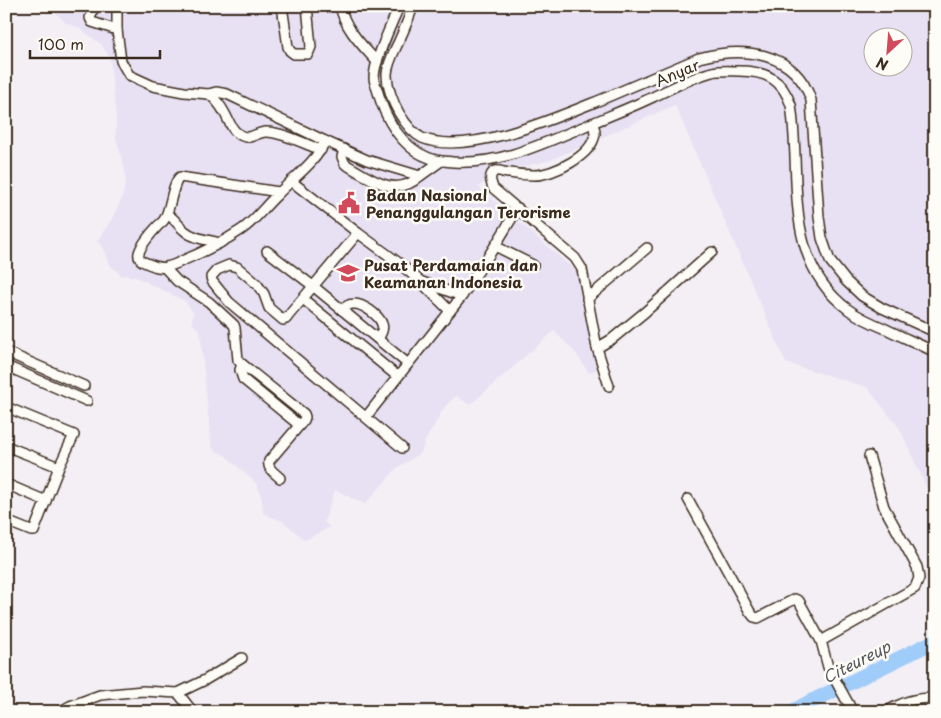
<svg xmlns="http://www.w3.org/2000/svg" width="941" height="718" font-family="'Playpen Sans',sans-serif">
<style>
.built{fill:#e8e0f3;fill-rule:evenodd}
.lines{fill:none;stroke-linecap:round;stroke-linejoin:round}
.river{stroke:#a0ccfa;stroke-width:15}
.minor-casing{stroke:#3b2a1e;stroke-width:12}
.minor{stroke:#fdfcf7;stroke-width:9}
.labels{text-anchor:middle;dominant-baseline:central;stroke-width:5;stroke-linejoin:round;paint-order:stroke}
.street-label{font-size:15px;fill:#3b2a1e;stroke:#fdfcf7}
.poi-label{font-size:15px;font-weight:bold;fill:#3b2a1e;stroke:#fdfcf7;text-anchor:start}
.water-label{font-size:16px;font-style:italic;fill:#595b60;stroke:#fdfcf7}
</style>
<rect width="100%" height="100%" fill="#f3eff5"/>
<filter id="ink" filterUnits="userSpaceOnUse"><feTurbulence type="fractalNoise" baseFrequency=".02" numOctaves="2"/><feDisplacementMap in="SourceGraphic" scale="10" xChannelSelector="R" yChannelSelector="G"/><feConvolveMatrix kernelMatrix="1 2 1 2 8 2 1 2 1" color-interpolation-filters="sRGB"/></filter>
<g filter="url(#ink)">
<path class="built" d="M49,6H935V506L900,429L867,387L786,363L675,105L548,161L497,173L478,187L576,271L597,369L589,373L575,352L554,331L470,405L456,396L445,406L425,441L421,453L397,468L365,504L335,490L324,522L330,527L305,540L284,522L263,513L262,499L257,484L226,456L213,449L211,442L200,330L192,324L193,312L185,301L138,278L127,275L122,276L109,264L103,248L97,241L112,219L122,198L126,182L125,170L116,137V118L110,58L101,44L79,28L66,23ZM874,38H904V68H874Z"/>
<g class="lines">
<polyline class="river" points="792,712 806,704 935,641"/>
<g class="minor-casing">
<g id="minor">
<polyline points="94,6 90,18 92,22 117,30"/>
<polyline points="117,6 117,30 121,61 129,75 153,86 184,92 209,94 216,92 227,94 325,141 367,160 420,176 441,161"/>
<polyline points="282,6 288,47 290,51 294,54 308,54 311,47 307,6"/>
<path d="M340,6C345,29 362,45 377,62"/>
<path d="M399,6C392,24 374,60 374,78C374,81 376,86 377,89C381,104 386,117 395,130C403,141 414,152 427,157C435,161 443,161 453,162C499,165 542,144 583,127C606,117 630,108 653,97C672,88 692,77 712,72C721,70 730,71 739,71C766,71 782,79 791,105C802,177 781,260 849,310C860,318 874,324 886,329C902,337 919,344 935,352"/>
<path d="M413,6C409,18 404,30 399,41C394,52 388,62 387,74C387,86 393,103 399,113C405,123 412,133 422,138C469,157 560,116 605,98C636,85 668,71 699,58C743,46 795,51 811,100L819,217L822,238L830,261L846,281L862,296L882,308L935,332"/>
<path d="M209,94C215,99 220,104 224,112C228,118 230,127 236,132C249,143 254,133 265,132C280,131 307,145 321,150"/>
<path d="M592,123C594,126 595,130 595,134C592,156 553,175 534,175C523,175 513,174 503,172C500,171 498,170 495,171C488,175 491,182 493,188L575,258L582,269L597,348L609,386"/>
<path d="M344,149L342,157L345,164C368,177 395,200 420,176"/>
<polyline points="291,181 358,233 399,263 420,281 450,311"/>
<path d="M279,192L180,177C172,183 171,209 164,220C162,223 158,225 156,228C151,233 140,247 139,253C138,258 140,260 144,262C151,265 159,269 166,267C172,266 178,263 184,260C204,252 223,242 241,230C255,221 265,206 277,195C294,177 315,164 325,141"/>
<path d="M167,214C177,220 177,225 185,231C194,239 209,240 220,243"/>
<polyline points="358,233 289,315 286,319 283,320 269,308 264,294 257,284 237,267 229,265 217,270 211,277 212,281 229,302 402,448"/>
<polyline points="495,246 533,265"/>
<polyline points="267,251 313,286 408,364"/>
<path d="M165,268L177,281L209,302L234,325L235,328L238,360L242,364L304,414L305,417L304,420L269,461C267,469 275,473 280,478"/>
<polyline points="422,282 462,296"/>
<polyline points="303,299 397,376"/>
<polyline points="587,299 647,248"/>
<path d="M342,310C345,307 349,304 353,304C362,303 379,315 382,324C384,329 381,334 378,339"/>
<polyline points="597,348 612,339 645,312 712,252"/>
<polyline points="6,352 84,386"/>
<polyline points="242,364 240,370 243,379 299,425"/>
<polyline points="6,366 87,401"/>
<polyline points="6,407 74,435 59,467 34,531 31,531 6,521"/>
<polyline points="366,417 462,296 495,246 518,208"/>
<polyline points="6,446 59,467"/>
<polyline points="6,484 46,501"/>
<polyline points="688,499 750,612 754,617 758,618 795,599 799,601 821,641 828,667 853,712"/>
<polyline points="821,641 915,588 919,578 917,567 884,507 869,456"/>
<polyline points="178,693 193,712"/>
<polyline points="59,712 70,706 100,695 143,691 178,693 205,680 242,658"/>
<path d="M885,712C904,702 912,698 935,698"/>
</g>
</g>
<use href="#minor" class="minor"/>
</g>
</g>
<defs>
<g id="civic-bare" transform="scale(1.725)"><path d="M-.6-6.5H3V-4.5H.6V-3L4-1V1h2V6H-6V1h2V-1L-.6-3ZM-1.2 2.5V6h2.4V2.5Z" fill="#d1495b" stroke="#fdfcf7" stroke-width="2.5" paint-order="stroke"/></g>
<g id="university-bare" transform="scale(1.725)"><path d="M0-5L7-2L0 1L-7-2ZM-4 1L0 2.5L4 1V4Q0 6-4 4Z" fill="#d1495b" stroke="#fdfcf7" stroke-width="2.5" paint-order="stroke"/></g>
</defs>
<g fill-rule="evenodd">
<use href="#civic-bare" x="349" y="203"/>
<use href="#university-bare" x="348" y="273"/>
</g>
<g class="labels">
<g class="street-label">
<text transform="translate(677 72) rotate(-23)">Anyar</text>
</g>
<g class="poi-label">
<text x="366" y="194">Badan Nasional<tspan x="366" dy="17">Penanggulangan Terorisme</tspan></text>
<text x="364" y="264">Pusat Perdamaian dan<tspan x="364" dy="17">Keamanan Indonesia</tspan></text>
</g>
<g class="water-label">
<text transform="translate(856 661) rotate(-27)">Citeureup</text>
</g>
</g>
<rect width="941" height="718" fill="none" stroke="#fdfcf7" stroke-width="25"/>
<rect x="12" y="12" width="916" height="693" fill="none" stroke="#3b2a1e" stroke-width="2" filter="url(#ink)"/>
<g transform="translate(888 52) rotate(206)"><circle r="24" fill="#fdfcf7" stroke="#afa8a0"/>
<path d="M0-4L9 19L0 12L-9 19Z" fill="#d1495b"/>
<text y="-8" font-size="14" font-weight="bold" text-anchor="middle" fill="#3b2a1e">N</text>
</g>
<path d="M30 50v8h130v-8" fill="none" stroke="#3b2a1e" stroke-width="2.5"/>
<text x="38" y="50" font-size="15" fill="#3b2a1e" stroke="#fdfcf7" stroke-width="4" paint-order="stroke">100 m</text>
</svg>
